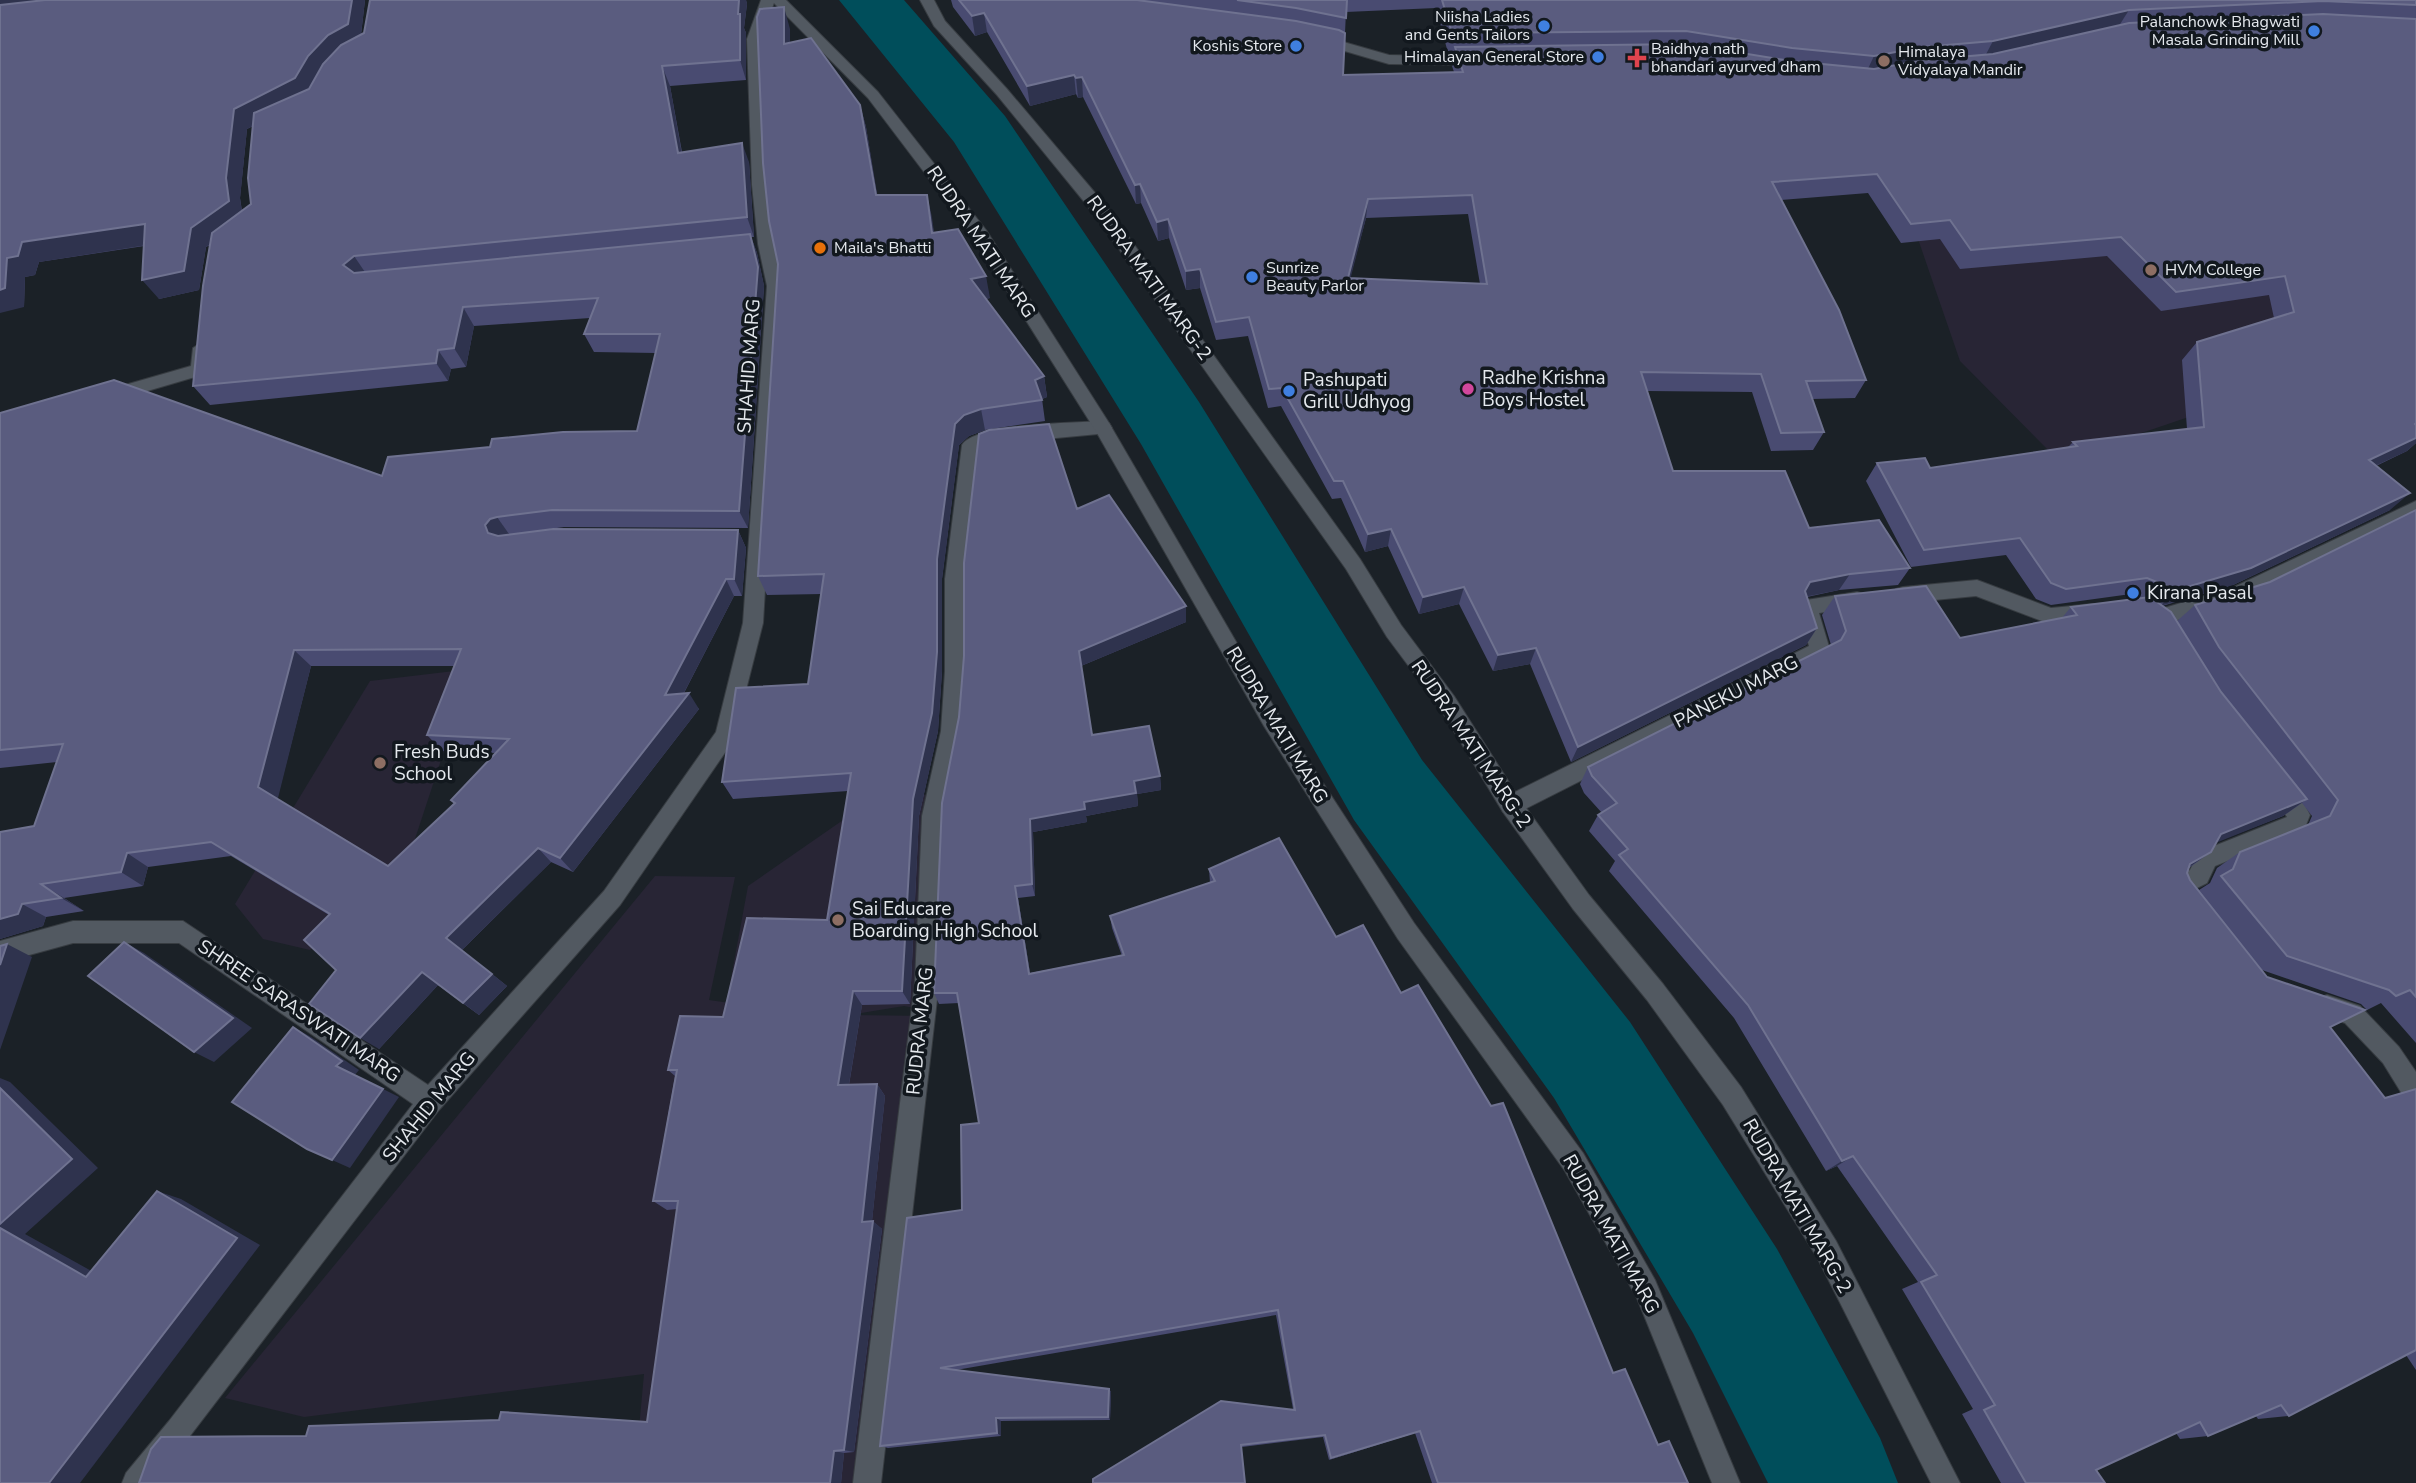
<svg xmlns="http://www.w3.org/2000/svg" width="2416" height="1483" font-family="'Nunito Sans',sans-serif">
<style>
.education{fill:#282535}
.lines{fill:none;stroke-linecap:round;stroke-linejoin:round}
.river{fill:#004e5b;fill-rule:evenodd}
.street-casing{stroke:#373c41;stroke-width:2}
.secondary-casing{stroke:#373c41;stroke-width:2}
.street{fill:#525961;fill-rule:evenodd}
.secondary{fill:#525961;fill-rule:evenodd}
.wall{fill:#494b71;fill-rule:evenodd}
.shaded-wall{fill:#2f334e}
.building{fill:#5a5c7f;stroke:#6f7290;stroke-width:2;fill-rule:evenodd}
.shop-dot{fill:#3f7fe0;stroke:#12181e;stroke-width:2.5}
.health-dot{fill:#e0444e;stroke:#12181e;stroke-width:2.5}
.education-dot{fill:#8d6e63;stroke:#12181e;stroke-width:2.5}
.food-dot{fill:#e8710a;stroke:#12181e;stroke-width:2.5}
.hotel-dot{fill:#d1479c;stroke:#12181e;stroke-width:2.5}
.labels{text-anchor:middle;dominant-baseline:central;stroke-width:7;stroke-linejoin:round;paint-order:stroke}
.far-poi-label{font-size:16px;fill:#e5e9ee;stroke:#12181e;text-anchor:start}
.street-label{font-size:19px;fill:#e5e9ee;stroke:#12181e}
.poi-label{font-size:19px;fill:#e5e9ee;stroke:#12181e;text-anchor:start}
</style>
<rect width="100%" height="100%" fill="#1b2127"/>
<g class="education">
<polygon points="1913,91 2380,352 2059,461 1960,361 1918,239"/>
<polygon points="471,669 413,845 388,881 310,950 263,939 235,904 370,681"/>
<polygon points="882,793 932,795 920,1009 904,1006 849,1015 928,1016 881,1483 634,1483 644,1374 304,1417 225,1398 655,876 735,877 709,1000 813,1015 820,1009 727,1000 748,886"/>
</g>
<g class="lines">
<polygon class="river" points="839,0 904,0 1005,116 1199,402 1422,760 1630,1022 1777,1249 1880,1438 1898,1483 1768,1483 1693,1333 1554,1098 1354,820 1141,444 954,142"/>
<g class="street-casing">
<g id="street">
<polygon points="761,0 775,0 761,39 768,185 774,244 783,286 763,623 733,741 620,905 439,1110 154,1483 122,1483 126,1473 169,1421 413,1104 179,943 73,943 0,963 0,941 73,921 183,921 428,1085 604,891 716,732 743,623 767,286 758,244 752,185 747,39"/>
<polygon points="1319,35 1389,55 1479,57 1486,61 1479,65 1389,64 1314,42 1312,39"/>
<polygon points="202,342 211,348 205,374 110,402 104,401 101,396 104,391 191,366 193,348"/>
<path d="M1103,421L1109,423L1112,428L1109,433L992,444L980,449L965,579V671L961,731L944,816L939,982L881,1483H853L915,982L922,816L941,731L945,671V579L962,445C975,423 1076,423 1103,421Z"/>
<polygon points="2416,501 2416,516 2247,599 2158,626 2151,624 2148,618 2151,612 2234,587"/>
<polygon points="1977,580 2051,608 2093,604 2100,606 2103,612 2100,618 2050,624 1976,596 1903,603 1896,601 1893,595 1896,589 1903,587"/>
<polygon points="1857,592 1864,594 1867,600 1864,606 1819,613 1830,650 1827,656 1519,812 1511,815 1503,812 1500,805 1503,798 1809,646 1797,607 1800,601"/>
<path d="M2278,778C2292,783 2304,802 2310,815L2304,830L2215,866L2207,883L2193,890L2196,897L2193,904L2185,907L2177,904L2167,887L2170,880L2190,870L2199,852L2287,817L2267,787L2270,780Z"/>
<polygon points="2327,995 2360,1006 2399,1047 2416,1072 2416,1105 2407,1102 2383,1063 2345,1023 2319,1014 2315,1006 2319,998"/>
</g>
</g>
<g class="secondary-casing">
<g id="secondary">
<polygon points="771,0 786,0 878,92 986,230 1109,423 1278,714 1414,923 1583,1153 1655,1280 1740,1483 1712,1483 1637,1298 1565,1171 1398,939 1264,726 1097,433 974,238 868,98"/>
<polygon points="920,0 934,0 945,21 1007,89 1107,207 1360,559 1401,625 1454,696 1519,798 1589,895 1663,984 1741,1087 1836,1241 1960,1483 1931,1483 1818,1259 1723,1105 1647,1000 1573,909 1503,812 1440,708 1387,637 1346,569 1095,215 997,95 934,26"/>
</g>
</g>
<use href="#street" class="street"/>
<use href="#secondary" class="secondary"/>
</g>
<g class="wall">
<path d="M0,0H365L361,35L364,33L370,0H746L747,4L744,28L746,33V80L670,86L682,152L749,162L754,237H751L757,253L764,286L748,528L564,527L508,535L738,530L746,548L742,596H734L684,693L699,709L573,872L551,862L462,950L507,986L479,1015L438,985L379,1049L336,970L329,915L231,856L148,867L143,886L64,898L84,911L46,917L43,926L0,939V832L34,826L57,762L0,768V413L382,476L490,447L637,431L656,353L594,352L584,334L590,318L474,326L466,367L451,369L448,381L210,405L193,386L210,245L206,247L199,290L159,299L144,246L39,262L35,275L25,277L24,307ZM253,126L251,204L242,211L240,198L247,129ZM311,666H455L427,735L442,751L496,753L451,800L454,804L388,866L277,799Z"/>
<path d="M951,0H2416V443L2407,451L2376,466L2390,510L2233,585L2162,606L2177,621L2195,605L2270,582L2416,510V1043L2381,1003L2367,1010L2361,1004L2262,970L2267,977L2330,1027L2385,1098L2416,1089V1370L2406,1355L2289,1416L2258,1419L2256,1416L2208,1436L2180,1439L2176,1433L2096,1470L2105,1483H2001L1962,1414L1973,1409L1902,1289L1918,1282L1837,1166L1826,1171L1734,1018L1609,871L1615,861L1589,831L1598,815L1602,813L1584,793L1580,784L1588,767L1831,645L1822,615L1835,596L1960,638L2061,619L2071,607L2140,598L2131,594L2051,605L2036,599L2006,555L1911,567L1866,481L1877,463L1930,468L2068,447L2073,442L2187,429L2182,360L2197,342L2274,318L2269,295L2161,311L2107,256L1960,269L1940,239L1901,243L1868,193L1781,200L1866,380L1855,398L1812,399L1824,432L1813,450L1771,451L1752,392L1647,391L1673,471L1809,528L1910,568L1898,585L1839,590L1807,597L1817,628L1806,645L1571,762L1530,664L1493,671L1459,604L1419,614L1388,546L1365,552L1341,498L1332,499L1281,406L1268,408L1248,336L1216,340L1200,288L1186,290L1169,238L1158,241L1141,203L1136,204L1083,97L1078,98L1076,94L1030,106L987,32L975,36L953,7ZM1436,8L1448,53H1454L1452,66L1454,72L1343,75L1346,12ZM1468,214L1480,284L1350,278L1366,218ZM2302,803L2312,816L2308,825L2240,852L2217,868L2210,883L2199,890L2190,880L2187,873L2189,868L2211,852L2216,842L2283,816Z"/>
<polygon points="790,29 790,42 860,105 866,127 877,195 927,195 934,233 990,298 986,299 1044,376 1047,397 1042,399 1045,421 985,430 969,436 959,445 942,579 942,671 938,731 919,816 910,1004 862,1005 849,1085 877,1084 885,1096 872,1221 882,1229 854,1452 844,1453 841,1483 139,1483 306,1436 647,1422 677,1209 667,1210 653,1201 675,1076 668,1070 827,920 848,791 733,799 722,782 808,684 822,594 767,595 758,576 778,264"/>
<polygon points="1077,509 1186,622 1081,666 1092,735 1160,776 1161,790 1137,794 1138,806 1086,816 1087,822 1033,832 1035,896 1018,898 1030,973 1122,956 1112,928 1110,916 1210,883 1209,869 1336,937 1658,1444 1669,1441 1688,1483 1432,1483 1415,1433 1329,1460 1323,1437 1242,1447 1093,1483 1293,1409 1276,1315 956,1370 1109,1389 1111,1392 1110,1420 1001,1421 1001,1436 888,1448 880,1446 962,1210 979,1123 959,1003 939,1004 934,993"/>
</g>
<g class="shaded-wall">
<polygon points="0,0 47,0 0,14"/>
<polygon points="352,0 365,0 360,43 307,98 247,129 240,198 243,221 206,247 199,290 159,299 142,280 191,228 226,178 234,109 308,56"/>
<polygon points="739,0 746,0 747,4 744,28 746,33 746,80 740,60 738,14"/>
<polygon points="784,7 790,29 790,66 784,44"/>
<polygon points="2129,10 2117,29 1983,60 1993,41"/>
<polygon points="984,13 987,32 975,36 972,16"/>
<polygon points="1923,47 1914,66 1865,75 1874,56"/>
<polygon points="662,66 670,86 685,172 678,153"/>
<polygon points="1074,75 1076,94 1030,106 1027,86"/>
<polygon points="1082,77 1083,97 1078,98 1076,78"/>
<polygon points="860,105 866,127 881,217 876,195"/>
<polygon points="742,143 749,162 754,237 747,217"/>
<polygon points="1140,184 1141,203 1136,204 1135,185"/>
<polygon points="927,195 932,217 937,255 932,233"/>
<polygon points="1368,199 1366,218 1346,296 1348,278"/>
<polygon points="1168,219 1169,238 1158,241 1157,222"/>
<polygon points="145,224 160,243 39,262 35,275 25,277 24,307 0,313 0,290 7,258 22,242"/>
<polygon points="750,234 757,253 764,286 748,528 739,511"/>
<polygon points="354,256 367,275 356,284 343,265"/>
<polygon points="1200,269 1200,288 1186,290 1186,271"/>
<polygon points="986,276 990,298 975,300 971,279"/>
<polygon points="463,307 474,326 466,367 454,348"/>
<polygon points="438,350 451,369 448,381 436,363"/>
<polygon points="1044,376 1047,397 1038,401 1035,380"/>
<polygon points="981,409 985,430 969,436 959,445 942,579 942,671 938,731 919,816 910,1004 902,991 913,799 937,559 955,424 964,415"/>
<polygon points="2416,438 2416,443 2407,451 2349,478 2369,460"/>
<polygon points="2410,493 2390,510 2233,585 2160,606 2177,590"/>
<polygon points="497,517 509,534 498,543 488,533 485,525 490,519"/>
<polygon points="1391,529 1388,546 1365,552 1368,534"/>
<polygon points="738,530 746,548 742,596 734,579"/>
<polygon points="1850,574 1839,590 1799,598 1810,582"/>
<polygon points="726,579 734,596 675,710 665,695"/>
<polygon points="1464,587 1459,604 1419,614 1423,597"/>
<polygon points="1186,606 1186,622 1081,666 1079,651"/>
<polygon points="1817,628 1806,645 1571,762 1578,747"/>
<polygon points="1536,648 1530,664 1493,671 1498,655"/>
<polygon points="294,650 311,666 277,802 258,787"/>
<polygon points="689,693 699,709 573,872 560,858"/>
<polygon points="1160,776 1161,790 1137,794 1138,806 1086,816 1087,822 1033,832 1035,896 1032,884 1030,819 1084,802 1134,781"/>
<polygon points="2307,799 2283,816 2198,850 2221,834"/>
<polygon points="538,848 551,862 462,950 507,986 479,1015 463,1003 446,938"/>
<polygon points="2211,852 2188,868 2190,864"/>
<polygon points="127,853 148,867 143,886 121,872"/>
<polygon points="41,884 64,898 84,911 61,898"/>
<polygon points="1015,886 1018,898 1032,985 1029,974"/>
<polygon points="22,904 46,917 43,926 0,939 0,919"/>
<polygon points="124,942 144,953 252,1028 214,1062 194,1052"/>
<polygon points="7,944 32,957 0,1050 0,965"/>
<polygon points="422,972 439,984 379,1049 360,1038"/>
<polygon points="853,991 862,1005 847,1096 838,1085"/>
<polygon points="293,1027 311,1037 359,1070 354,1076 336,1066"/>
<polygon points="0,1078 10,1082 98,1168 25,1234 113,1283 86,1277 0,1228"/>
<polygon points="877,1084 885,1096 871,1231 862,1222"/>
<polygon points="383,1089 399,1097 350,1168 332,1160"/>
<polygon points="1853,1156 1837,1166 1826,1171 1842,1161"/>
<polygon points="157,1191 181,1199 260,1245 80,1483 49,1483"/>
<polygon points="873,1221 882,1229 854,1452 844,1450"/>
<polygon points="1109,1389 1111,1392 1110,1420 1108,1417"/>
<polygon points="996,1418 1001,1421 1001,1436 997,1433"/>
<polygon points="1420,1431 1415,1433 1329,1460 1331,1458"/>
<polygon points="834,1451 844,1453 841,1483 830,1483"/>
</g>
<g class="building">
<polygon points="45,0 352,0 348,24 328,35 308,56 295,78 234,109 226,178 229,201 191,228 184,271 142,280 145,224 22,242 18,256 7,258 5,288 0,290 0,5"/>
<path d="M370,0H739L738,14H740V60L662,66L678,153L742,143L747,217L354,256L343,265L354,273L750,234L758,267L739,511L552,510L497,517L490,519L485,525L488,533L498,536L553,529L738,530L734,579H726L665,695L689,693L560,858L538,848L446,938L492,974L463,1003L422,972L360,1038L309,1004L336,970L304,940L330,914L211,842L127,853L121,872L41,884L61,898L22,904L18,914L0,919V832L34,826L63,744L0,750V413L114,380L382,476L388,457L490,447L492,439L563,432L637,431L660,334H584L598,298L463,307L454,348L438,350L436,363L193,386L203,286L212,233L251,204L248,178L254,113L309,89L323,64L341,45L364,33ZM461,649L427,735L509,739L451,800L455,803L388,866L258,787L294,650Z"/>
<path d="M959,0H1137L1296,21L1339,30L1345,33L1343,75L1463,72L1455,47L1686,44L1791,61L1874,69L1924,60L1993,54L2129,23L2323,14L2416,19V423L2415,424L2416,425V438L2369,460L2410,493L2251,568L2177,590L2147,578L2066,589L2051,583L2020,538L1924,550L1877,463L1925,458L1930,468L2077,446L2073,442L2204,427L2197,342L2294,312L2285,276L2176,292L2121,237L1971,250L1950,220L1911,224L1877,174L1772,182L1839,310L1866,380L1806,381L1824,432L1781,433L1761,374L1641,372L1673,471H1785L1809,528L1879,520L1910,568L1850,574L1810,582L1805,591L1817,628L1578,747L1536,648L1498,655L1464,587L1423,597L1391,529L1368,534L1343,481H1334L1282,388L1269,389L1249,317L1216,322L1200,269L1186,271L1168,219L1157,222L1140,184L1135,185L1082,77L1076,78L1074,75L1027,86L984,13L972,16ZM1472,195L1487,284L1348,278L1368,199Z"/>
<polygon points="1237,0 1347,0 1346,18 1296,8"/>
<polygon points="1442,0 2416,0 2416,5 2323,1 2129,10 1993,41 1923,47 1874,56 1792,48 1686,31 1452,33"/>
<polygon points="784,7 784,44 811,38 860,105 876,195 927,195 932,233 958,229 986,276 971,279 1044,376 1035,380 1042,400 981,409 964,415 955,424 937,559 937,652 932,713 913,799 902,991 853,991 838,1085 877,1084 862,1222 873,1221 844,1450 834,1451 830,1483 139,1483 151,1449 161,1437 306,1436 309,1426 499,1420 501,1412 647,1422 678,1201 653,1201 677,1070 668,1070 680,1016 723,1017 747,918 827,920 851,773 722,782 736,688 808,684 824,574 758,576 778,264 769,221 763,163 757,17 760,9"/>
<polygon points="1049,424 1077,509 1109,495 1186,606 1079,651 1092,735 1149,726 1160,776 1134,781 1136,793 1084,802 1085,809 1030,819 1032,884 1015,886 1029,974 1124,955 1110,916 1215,881 1209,869 1279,838 1336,937 1363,925 1401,993 1418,985 1491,1106 1503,1103 1613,1373 1625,1369 1658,1445 1669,1441 1688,1483 1438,1483 1420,1431 1331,1458 1325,1435 1241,1445 1245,1483 1093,1483 1093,1479 1221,1401 1295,1410 1278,1310 940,1368 1109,1389 1108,1417 996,1418 997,1433 880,1446 907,1218 962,1210 961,1125 979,1123 957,993 934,993 942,803 959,717 964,656 964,563 979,434 989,430"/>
<polygon points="2416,510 2416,997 2410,990 2396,996 2389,990 2287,956 2221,876 2233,869 2240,852 2330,816 2338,800 2219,647 2195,605 2270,582"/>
<polygon points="1926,586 1960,638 2077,615 2071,607 2150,597 2171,612 2221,692 2307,799 2221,834 2211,852 2190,864 2187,873 2190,880 2267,977 2365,1010 2330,1027 2385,1098 2416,1089 2416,1350 2289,1416 2281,1405 2208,1436 2200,1422 2096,1470 2105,1483 2026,1483 1984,1410 1995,1405 1921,1282 1937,1275 1853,1156 1842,1161 1748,1005 1619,855 1628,849 1598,815 1617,803 1592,776 1588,767 1841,640 1846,631 1835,596"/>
<polygon points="124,942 233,1018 194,1052 88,976"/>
<polygon points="7,944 0,965 0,946"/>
<polygon points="293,1027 342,1061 336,1066 383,1089 332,1160 307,1149 232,1102"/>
<polygon points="0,1088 72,1159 0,1224"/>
<polygon points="157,1191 237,1238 49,1483 0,1483 0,1228 86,1277"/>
</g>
<g class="shop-dot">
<circle cx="1544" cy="26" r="7"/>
<circle cx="2314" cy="31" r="7"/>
<circle cx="1296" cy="46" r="7"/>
<circle cx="1598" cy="57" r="7"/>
<circle cx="1252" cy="277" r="7"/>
<circle cx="1289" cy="391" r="7"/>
<circle cx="2133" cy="593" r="7"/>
</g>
<path class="health-dot" d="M1633.5 47.5h7v7h7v7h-7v7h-7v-7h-7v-7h7z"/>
<g class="education-dot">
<circle cx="1884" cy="61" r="7"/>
<circle cx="2151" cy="270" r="7"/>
<circle cx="380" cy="763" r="7"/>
<circle cx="838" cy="920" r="7"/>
</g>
<circle class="food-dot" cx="820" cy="248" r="7"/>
<circle class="hotel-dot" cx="1468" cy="389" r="7"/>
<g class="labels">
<g class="far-poi-label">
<text x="1530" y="17" text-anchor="end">Niisha Ladies<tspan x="1530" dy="18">and Gents Tailors</tspan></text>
<text x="2300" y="22" text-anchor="end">Palanchowk Bhagwati<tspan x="2300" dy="18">Masala Grinding Mill</tspan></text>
<text x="1282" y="46" text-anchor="end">Koshis Store</text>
<text x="1651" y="49">Baidhya nath<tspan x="1651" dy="18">bhandari ayurved dham</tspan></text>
<text x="1898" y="52">Himalaya<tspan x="1898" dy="18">Vidyalaya Mandir</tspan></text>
<text x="1584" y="57" text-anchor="end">Himalayan General Store</text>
<text x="834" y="248">Maila's Bhatti</text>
<text x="1266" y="268">Sunrize<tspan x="1266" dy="18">Beauty Parlor</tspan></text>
<text x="2165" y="270">HVM College</text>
</g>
<g class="street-label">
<text transform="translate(981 242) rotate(56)">RUDRA MATI MARG</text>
<text transform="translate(1149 278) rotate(54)">RUDRA MATI MARG-2</text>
<text transform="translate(749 366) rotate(-86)">SHAHID MARG</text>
<text transform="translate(1736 692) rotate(-27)">PANEKU MARG</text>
<text transform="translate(1277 725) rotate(59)">RUDRA MATI MARG</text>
<text transform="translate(1471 744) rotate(56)">RUDRA MATI MARG-2</text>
<text transform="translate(299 1011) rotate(34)">SHREE SARASWATI MARG</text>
<text transform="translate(920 1031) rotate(-84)">RUDRA MARG</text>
<text transform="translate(429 1107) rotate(-51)">SHAHID MARG</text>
<text transform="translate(1797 1206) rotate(60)">RUDRA MATI MARG-2</text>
<text transform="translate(1611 1234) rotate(61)">RUDRA MATI MARG</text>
</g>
<g class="poi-label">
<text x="1482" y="378">Radhe Krishna<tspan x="1482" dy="22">Boys Hostel</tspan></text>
<text x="1303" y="380">Pashupati<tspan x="1303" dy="22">Grill Udhyog</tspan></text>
<text x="2147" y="593">Kirana Pasal</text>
<text x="394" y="752">Fresh Buds<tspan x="394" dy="22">School</tspan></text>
<text x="852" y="909">Sai Educare<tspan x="852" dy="22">Boarding High School</tspan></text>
</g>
</g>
</svg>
